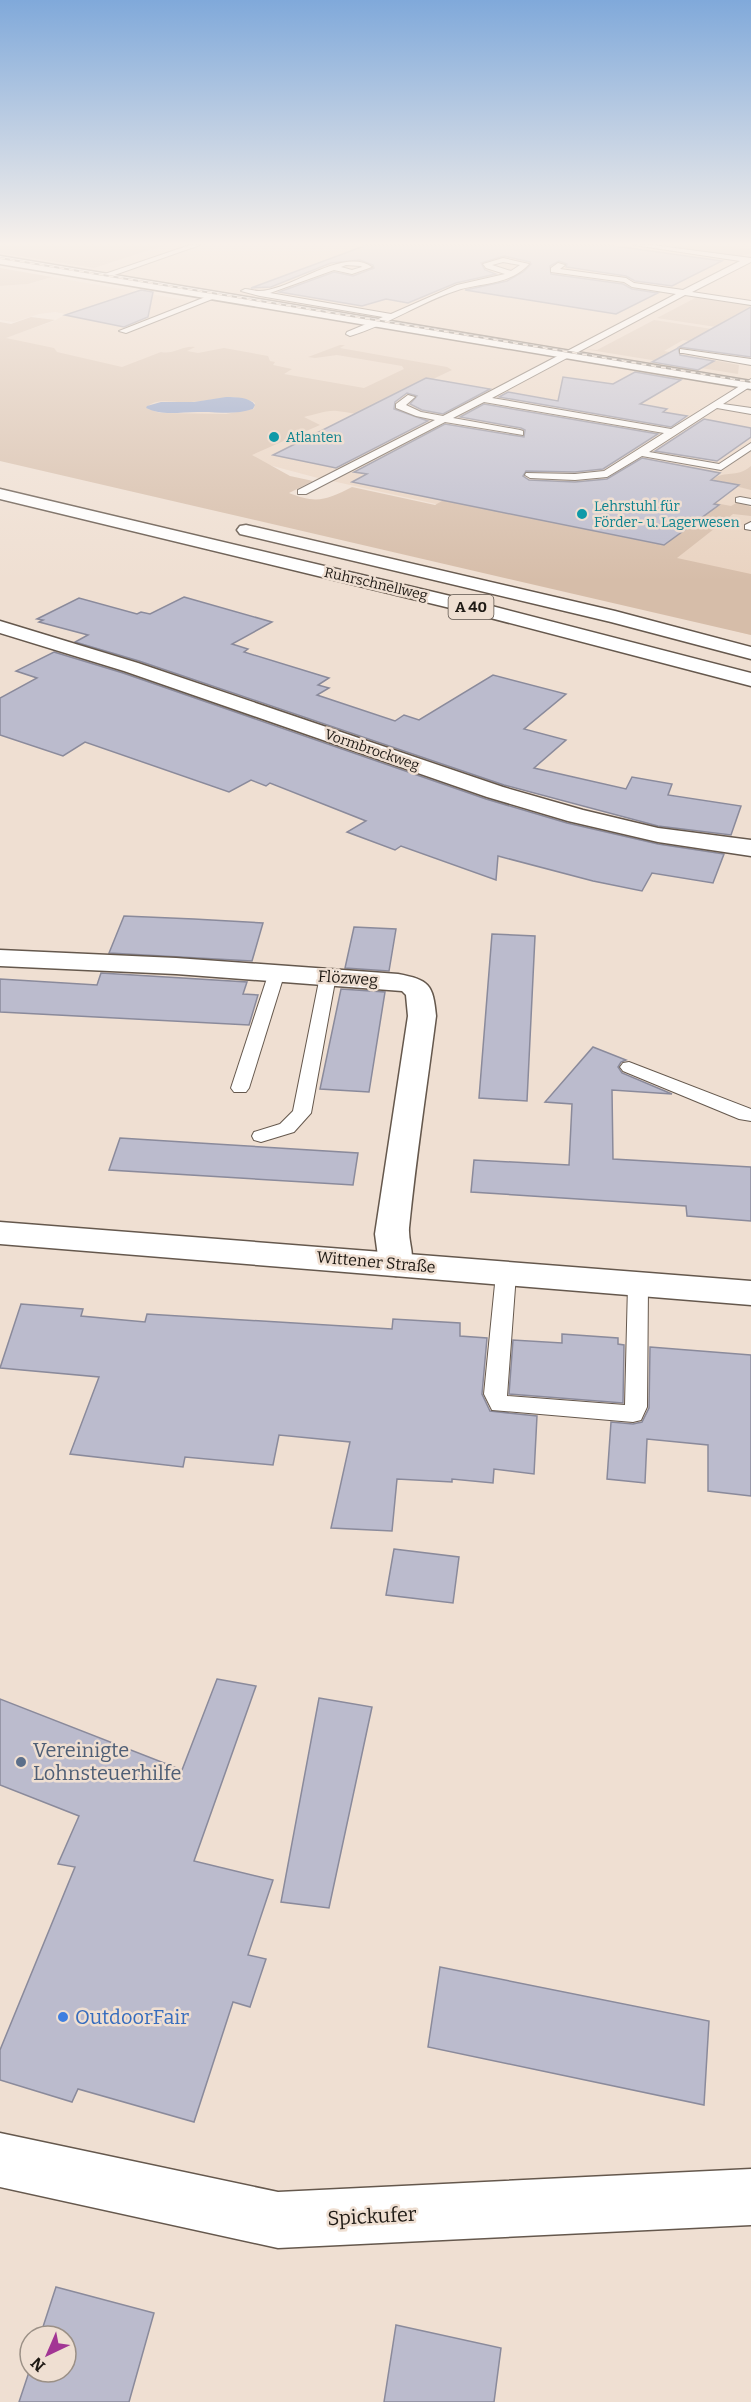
<svg xmlns="http://www.w3.org/2000/svg" width="751" height="2402" font-family="Bitter,serif">
<style>
.built{fill:#e9d3c1}
.green{fill:#d6bda9;fill-rule:evenodd}
.water{fill:#8599c4}
.building{fill:#bbbbcd;stroke:#8a8a9b;stroke-width:1.5}
.lines{fill:none;stroke-linecap:round;stroke-linejoin:round}
.service-casing{stroke:#65584d;stroke-width:2}
.minor-casing{stroke:#65584d;stroke-width:3}
.tertiary-casing{stroke:#65584d;stroke-width:3}
.secondary-casing{stroke:#65584d;stroke-width:3}
.motorway-casing{stroke:#65584d;stroke-width:3}
.service{fill:#fff;fill-rule:evenodd}
.minor{fill:#fff;fill-rule:evenodd}
.tertiary{fill:#fff;fill-rule:evenodd}
.secondary{fill:#fff;fill-rule:evenodd}
.motorway{fill:#fff;fill-rule:evenodd}
.rail-casing{stroke:#6e655d;stroke-width:2}
.rail{stroke:#efdfd2;stroke-width:1.5;stroke-dasharray:5;stroke-linecap:butt}
.culture-dot{fill:#0f9aa8;stroke:#efdfd2;stroke-width:2}
.service-dot{fill:#5c6f8a;stroke:#efdfd2;stroke-width:2}
.shop-dot{fill:#3f7fe0;stroke:#efdfd2;stroke-width:2}
.labels{text-anchor:middle;dominant-baseline:central;stroke-width:5;stroke-linejoin:round;paint-order:stroke}
.far-culture-label{font-size:14px;fill:#0d838f;stroke:#efdfd2;text-anchor:start}
.far-street-label{font-size:14px;fill:#1e1914;stroke:#efdfd2}
.shield{fill:#efdfd2;stroke:#5d544d;stroke-width:1.5}
.shield-label{font-size:15px;font-weight:bold;fill:#1e1914}
.street-label{font-size:16px;fill:#1e1914;stroke:#efdfd2}
.near-service-label{font-size:20px;fill:#4e5e75;stroke:#efdfd2;text-anchor:start}
.near-shop-label{font-size:20px;fill:#366cbe;stroke:#efdfd2;text-anchor:start}
.near-street-label{font-size:20px;fill:#1e1914;stroke:#efdfd2}
</style>
<rect width="100%" height="100%" fill="#efdfd2"/>
<polygon class="built" points="0,245 751,245 751,635 607,598 662,554 314,477 134,429 5,338 54,321 66,314 55,312 39,314 14,322 0,320 0,286 28,284 52,277 191,301 203,297 0,262"/>
<g class="green">
<polygon points="0,245 165,245 94,268 0,253"/>
<polygon points="649,245 719,245 751,249 751,253 738,257"/>
<polygon points="0,268 52,277 28,284 0,286"/>
<polygon points="697,297 751,305 751,317 736,315 716,327 657,318"/>
<path d="M31,317L55,320L6,338L54,348L57,352L122,367L161,352C173,355 183,345 195,347L187,351L198,353L224,348L268,356L270,361L275,362L273,365L292,369L284,374L364,388L404,369L402,366L337,355L315,358L308,357L340,345H345L340,348L447,367L452,370L393,398V408L432,418V420C410,431 362,413 337,411C326,410 314,415 304,417L320,425L252,455L290,476L313,481L289,493C316,504 327,500 352,487L435,505L454,494L548,521L664,545L718,505L658,492L731,506L738,502L751,507V516L733,514L677,558L751,574V635L0,461V322L11,324ZM233,397L252,401L255,403L254,409L226,414L160,413L146,408C156,396 177,404 191,402C205,401 219,398 233,397Z"/>
<polygon points="654,320 712,329 690,341 683,340 664,351 739,365 738,374 584,349 597,350"/>
<path d="M751,466V490L711,480C727,469 735,479 751,466Z"/>
</g>
<path class="water" d="M226,397C236,397 250,397 255,405L253,409C235,415 221,412 202,412C183,411 164,417 146,408L147,406L161,402H194Z"/>
<g class="building">
<polygon points="367,245 608,245 722,261 672,286 635,281 626,276 566,267 567,264 559,261 550,266 551,274 623,284 632,289 658,293 616,314 465,290 507,281 523,272 531,264 530,262 504,256 481,263 485,270 496,274 456,283 408,303 386,299 362,306 279,292 334,272 353,276 374,268 373,265 360,260 331,263 271,287 251,288"/>
<polygon points="141,290 153,292 148,317 124,327 65,315"/>
<polygon points="751,307 751,357 679,347 704,333"/>
<polygon points="678,348 680,355 714,361 698,370 652,362"/>
<polygon points="635,372 681,380 640,404 667,409 663,412 687,416 671,427 499,397 508,392 558,401 563,377 613,384"/>
<polygon points="426,378 490,389 443,414 422,410 410,404 417,396 407,393 395,402 394,409 428,421 336,468 273,455"/>
<polygon points="484,404 658,434 603,469 575,472 526,471 523,476 529,480 575,482 607,479 642,458 720,473 711,480 739,485 714,504 719,505 664,545 352,482 367,474 354,472 445,424 524,437 525,430 521,428 460,417"/>
<polygon points="704,419 751,428 751,437 717,461 655,451"/>
<polygon points="184,597 272,622 232,644 248,649 244,652 329,678 318,685 329,688 317,695 395,721 404,715 419,720 493,675 566,694 524,729 566,740 534,768 626,789 632,777 672,784 668,795 741,806 731,835 658,826 504,785 139,661 75,642 88,635 39,622 43,620 37,619 79,598 137,614 141,612 150,614"/>
<polygon points="54,652 123,673 486,799 567,823 658,844 724,854 713,883 652,873 642,891 593,881 498,856 496,880 401,846 395,850 347,832 366,821 270,783 266,786 251,780 229,792 85,742 63,756 0,735 0,698 37,678 16,671"/>
<polygon points="124,916 194,919 263,923 252,961 109,953"/>
<polygon points="354,927 396,929 389,971 345,968"/>
<polygon points="492,934 535,936 527,1101 479,1098"/>
<polygon points="101,973 247,982 243,994 258,995 249,1025 0,1012 0,979 97,985"/>
<polygon points="341,989 385,992 369,1092 320,1089"/>
<polygon points="593,1047 626,1060 621,1062 618,1067 622,1073 672,1094 612,1090 613,1159 751,1167 751,1221 687,1216 686,1206 471,1192 474,1160 569,1165 572,1104 545,1102"/>
<polygon points="120,1138 199,1143 358,1153 353,1185 109,1170"/>
<polygon points="21,1304 83,1309 81,1316 145,1322 147,1314 392,1329 393,1319 460,1323 460,1336 487,1338 482,1394 490,1411 537,1416 534,1474 494,1469 493,1483 452,1479 452,1482 397,1479 392,1531 331,1528 350,1442 279,1435 273,1465 185,1457 183,1467 70,1454 99,1377 0,1368"/>
<polygon points="562,1334 618,1338 618,1344 624,1345 623,1403 509,1394 513,1340 562,1343"/>
<polygon points="650,1347 751,1355 751,1496 708,1491 708,1445 647,1439 645,1483 607,1479 611,1422 633,1424 642,1422 649,1408"/>
<polygon points="394,1549 459,1557 453,1603 386,1595"/>
<polygon points="217,1679 256,1686 194,1861 273,1880 248,1955 266,1959 250,2007 233,2002 194,2122 78,2089 72,2102 0,2080 0,2050 75,1867 58,1864 79,1816 0,1785 0,1699 182,1770"/>
<polygon points="319,1698 372,1707 329,1908 281,1902"/>
<polygon points="440,1967 709,2021 704,2105 428,2047"/>
<polygon points="56,2287 154,2313 129,2402 19,2402 30,2369 30,2372 66,2372 66,2336 40,2336"/>
<polygon points="396,2325 501,2348 494,2402 384,2402"/>
</g>
<g class="lines">
<g class="service-casing">
<g id="service">
<polygon points="190,245 200,245 103,279 96,277"/>
<polygon points="634,245 652,245 751,258 751,262 692,292 751,301 751,305 685,295 492,398 671,429 751,379 751,386 723,404 751,408 751,414 717,408 649,452 719,464 751,443 751,450 721,470 642,456 607,477 575,480 530,478 525,475 526,473 575,474 604,471 664,433 484,402 453,418 520,430 523,431 523,435 445,422 306,494 298,494 298,490 435,420 416,416 396,408 396,404 408,395 415,397 406,405 421,412 443,416 676,294 632,287 624,282 551,272 551,268 558,263 565,265 560,269 626,278 634,283 683,290 740,261"/>
<path d="M503,258L529,264C511,284 484,283 461,289C422,301 388,325 350,336L346,334L347,332L383,317L260,296L241,291L245,289C249,289 255,291 259,291C290,291 344,246 372,267L352,274L334,270L270,293L391,314L457,285L505,274L486,268L483,264ZM503,262L520,265L511,271L492,265ZM346,265L361,266L362,267L352,270L341,267Z"/>
<polygon points="213,294 220,296 126,333 119,331"/>
<polygon points="680,349 751,359 751,365 683,353 680,353"/>
<polygon points="740,497 751,499 751,505 736,502 736,498"/>
<polygon points="751,522 751,530 745,529 745,525"/>
<polygon points="277,967 285,972 249,1088 246,1092 234,1092 231,1088 269,972"/>
<polygon points="328,971 336,976 311,1113 294,1132 261,1142 254,1140 252,1136 254,1132 280,1124 293,1111 320,976"/>
<polygon points="629,1062 751,1109 751,1121 739,1119 623,1071 620,1067 623,1063"/>
<polygon points="506,1267 513,1269 516,1274 507,1396 625,1405 628,1285 631,1280 638,1278 645,1280 648,1285 647,1407 641,1420 633,1422 492,1410 484,1394 496,1274 499,1269"/>
</g>
</g>
<g class="minor-casing">
<g id="minor">
<polygon points="0,621 138,663 503,787 583,810 658,828 751,840 751,856 658,842 568,821 487,797 124,671 0,633"/>
<path d="M0,950L176,958L398,974C429,980 433,984 436,1016C427,1086 416,1157 409,1228C408,1244 417,1258 408,1272L396,1276L384,1272L379,1264L375,1234L408,1016L406,995L402,991L176,974L0,966Z"/>
<polygon points="0,2133 278,2192 751,2169 751,2225 278,2248 0,2187"/>
</g>
</g>
<g class="tertiary-casing">
<polygon id="tertiary" points="0,256 751,381 751,389 0,264"/>
</g>
<g class="secondary-casing">
<polygon id="secondary" points="0,1222 751,1281 751,1305 0,1244"/>
</g>
<g class="motorway-casing">
<g id="motorway">
<polygon points="0,489 484,604 751,673 751,686 479,615 0,499"/>
<polygon points="246,525 615,611 751,647 751,659 611,622 240,534 237,530 240,526"/>
</g>
</g>
<use href="#service" class="service"/>
<use href="#minor" class="minor"/>
<use href="#tertiary" class="tertiary"/>
<use href="#secondary" class="secondary"/>
<use href="#motorway" class="motorway"/>
<g class="rail-casing">
<polyline id="rail" points="0,258 751,382"/>
</g>
<use href="#rail" class="rail"/>
</g>
<linearGradient id="sky" x2="0" y2="1"><stop stop-color="#80a9da"/><stop offset="0.42" stop-color="#f8f1eb"/><stop offset="1" stop-color="#f8f1eb" stop-opacity="0"/></linearGradient>
<rect width="751" height="581" fill="url(#sky)"/>
<g class="culture-dot">
<circle cx="274" cy="437" r="6"/>
<circle cx="582" cy="514" r="6"/>
</g>
<circle class="service-dot" cx="21" cy="1762" r="6"/>
<circle class="shop-dot" cx="63" cy="2017" r="6"/>
<g class="labels">
<g class="far-culture-label">
<text x="286" y="437">Atlanten</text>
<text x="594" y="506">Lehrstuhl für<tspan x="594" dy="16">Förder- u. Lagerwesen</tspan></text>
</g>
<g class="far-street-label">
<text transform="translate(376 584) rotate(13)">Ruhrschnellweg</text>
<text transform="translate(372 750) rotate(19)">Vormbrockweg</text>
</g>
<rect class="shield" x="448.5" y="595" width="45" height="24" rx="4.5"/>
<g class="shield-label">
<text x="471" y="607">A 40</text>
</g>
<g class="street-label">
<text transform="translate(348 978) rotate(4)">Flözweg</text>
<text transform="translate(376 1262) rotate(5)">Wittener Straße</text>
</g>
<g class="near-service-label">
<text x="33" y="1750">Vereinigte<tspan x="33" dy="23">Lohnsteuerhilfe</tspan></text>
</g>
<g class="near-shop-label">
<text x="75" y="2017">OutdoorFair</text>
</g>
<g class="near-street-label">
<text transform="translate(372 2216) rotate(-3)">Spickufer</text>
</g>
</g>
<g transform="translate(48 2354) rotate(224)"><circle r="28" fill="#efdfd2" stroke="#9b9086" stroke-width="1.5"/>
<path d="M0-4.5L10 22L0 15L-10 22Z" fill="#a23594"/>
<text y="-9" font-size="16" font-weight="bold" text-anchor="middle" fill="#1e1914">N</text>
</g>
</svg>
